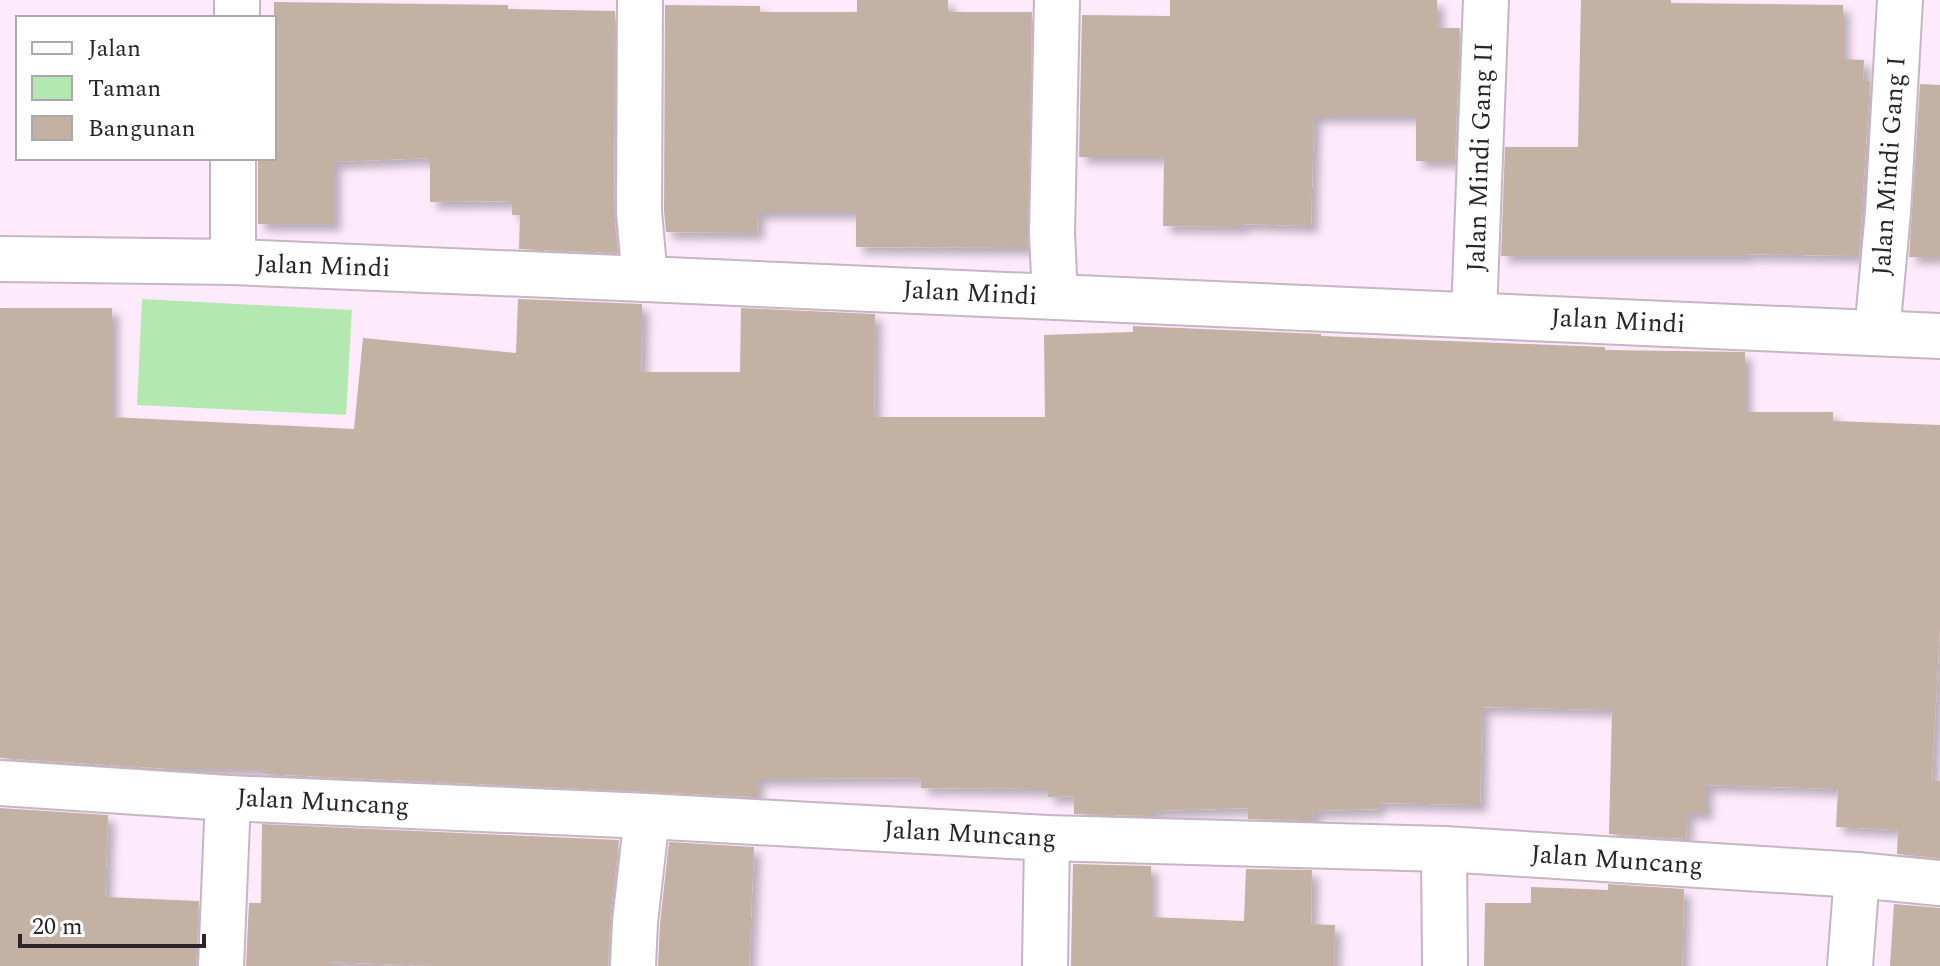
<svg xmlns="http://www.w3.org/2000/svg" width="1940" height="966" font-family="Spectral,serif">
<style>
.green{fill:#b4e8b1}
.building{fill:#c3b1a3;filter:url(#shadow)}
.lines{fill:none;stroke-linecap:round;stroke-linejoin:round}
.minor-casing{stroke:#c6b5c4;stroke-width:48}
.tertiary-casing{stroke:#c6b5c4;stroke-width:48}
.minor{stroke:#fff;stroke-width:44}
.tertiary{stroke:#fff;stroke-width:44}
.labels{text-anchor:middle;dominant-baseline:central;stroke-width:6;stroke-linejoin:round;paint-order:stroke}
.street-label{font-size:26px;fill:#2b252b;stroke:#fff}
</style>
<defs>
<filter id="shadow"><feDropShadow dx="7" dy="7" stdDeviation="4" flood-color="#0004"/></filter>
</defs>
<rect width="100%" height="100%" fill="#fdebfc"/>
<polygon class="green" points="142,299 352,310 346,415 137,405"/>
<g class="building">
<polygon points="857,0 948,0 948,12 1032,12 1028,248 856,247 856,212 758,212 757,233 666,232 664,211 665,5 760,6 760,12 857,12"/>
<polygon points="1170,0 1437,0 1437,28 1460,28 1455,161 1416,161 1416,116 1314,116 1311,226 1242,224 1242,227 1163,226 1164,157 1079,157 1082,15 1170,16"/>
<polygon points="1581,0 1671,0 1671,3 1843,5 1843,59 1864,60 1863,81 1870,81 1859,256 1747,254 1747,256 1501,256 1505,147 1578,147"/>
<polygon points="274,2 508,5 508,9 615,11 614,212 618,253 519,249 520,215 512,215 512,201 430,202 430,158 334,162 334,224 258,224 258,158 274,158"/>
<polygon points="1920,84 1940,85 1940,257 1909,257"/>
<polygon points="518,299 642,304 641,372 740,372 741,308 875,314 874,417 1045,417 1044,335 1133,332 1133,326 1321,334 1321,336 1605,347 1605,350 1745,352 1745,412 1833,412 1833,421 1940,425 1940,625 1932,781 1940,781 1940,858 1897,854 1898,830 1836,827 1838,789 1706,785 1706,813 1687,813 1686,839 1609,834 1612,710 1482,707 1480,805 1378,803 1378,809 1314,811 1313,820 1248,819 1248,808 1152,811 1152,816 1074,814 1074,796 1048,797 1048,789 921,788 921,778 757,779 757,797 263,774 263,769 172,769 0,758 0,308 112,308 112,417 354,429 363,338 516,353"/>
<polygon points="0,808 108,815 105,897 199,901 196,966 0,966"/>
<polygon points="262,824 619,840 610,919 608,966 436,966 329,962 329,966 246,966 249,903 261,903"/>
<polygon points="669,842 754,847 749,966 658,966 660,924"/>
<polygon points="1073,864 1151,866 1151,917 1244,921 1246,869 1312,870 1311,924 1335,925 1334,966 1071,966"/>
<polygon points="1608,884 1684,889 1682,966 1484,966 1485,903 1531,903 1531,887 1608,890"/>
<polygon points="1894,904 1940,908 1940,966 1890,966"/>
</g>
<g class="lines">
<g class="minor-casing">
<g id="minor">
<polyline points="640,0 639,212 645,279"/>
<polyline points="237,18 237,0"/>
<polyline points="233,262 233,158"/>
<polyline points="1055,297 1052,233 1057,0"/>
<polyline points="1474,314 1486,0"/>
<polyline points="1877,333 1888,212 1900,0"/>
<polyline points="0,783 228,798 647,816 1047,838 1444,849 1857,875 1940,883"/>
<polyline points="1444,849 1445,966"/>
<polyline points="221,966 228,798"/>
<polyline points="633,966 635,922 647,816"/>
<polyline points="1045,966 1047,838"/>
<polyline points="1850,966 1857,875"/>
</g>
</g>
<g class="tertiary-casing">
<polyline id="tertiary" points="0,259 233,262 645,279 1940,336"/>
</g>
<use href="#minor" class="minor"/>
<use href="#tertiary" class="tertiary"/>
</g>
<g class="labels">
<g class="street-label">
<text transform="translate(1480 157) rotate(-88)">Jalan Mindi Gang II</text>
<text transform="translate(1889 166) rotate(-86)">Jalan Mindi Gang I</text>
<text transform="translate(323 266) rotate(2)">Jalan Mindi</text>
<text transform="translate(970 293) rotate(3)">Jalan Mindi</text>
<text transform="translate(1618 321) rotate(3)">Jalan Mindi</text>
<text transform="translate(323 802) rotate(3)">Jalan Muncang</text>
<text transform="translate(970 834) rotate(3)">Jalan Muncang</text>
<text transform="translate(1617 860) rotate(4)">Jalan Muncang</text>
</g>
</g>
<rect x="16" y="16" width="260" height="144" fill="#ffffff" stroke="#aaa8aa" stroke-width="2"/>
<rect x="32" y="42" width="40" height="12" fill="#ffffff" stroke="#aaa8aa" stroke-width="2"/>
<text x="88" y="56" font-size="24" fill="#2b252b">Jalan</text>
<rect x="32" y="76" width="40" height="24" fill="#b4e8b1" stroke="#aaa8aa" stroke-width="2"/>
<text x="88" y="96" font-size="24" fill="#2b252b">Taman</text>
<rect x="32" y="116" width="40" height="24" fill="#c3b1a3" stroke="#aaa8aa" stroke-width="2"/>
<text x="88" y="136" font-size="24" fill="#2b252b">Bangunan</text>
<path d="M20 934v12h184v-12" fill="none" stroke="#2b252b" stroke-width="4"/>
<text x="32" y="934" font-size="24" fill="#2b252b" stroke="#ffffff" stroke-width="6" paint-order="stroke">20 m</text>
</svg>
